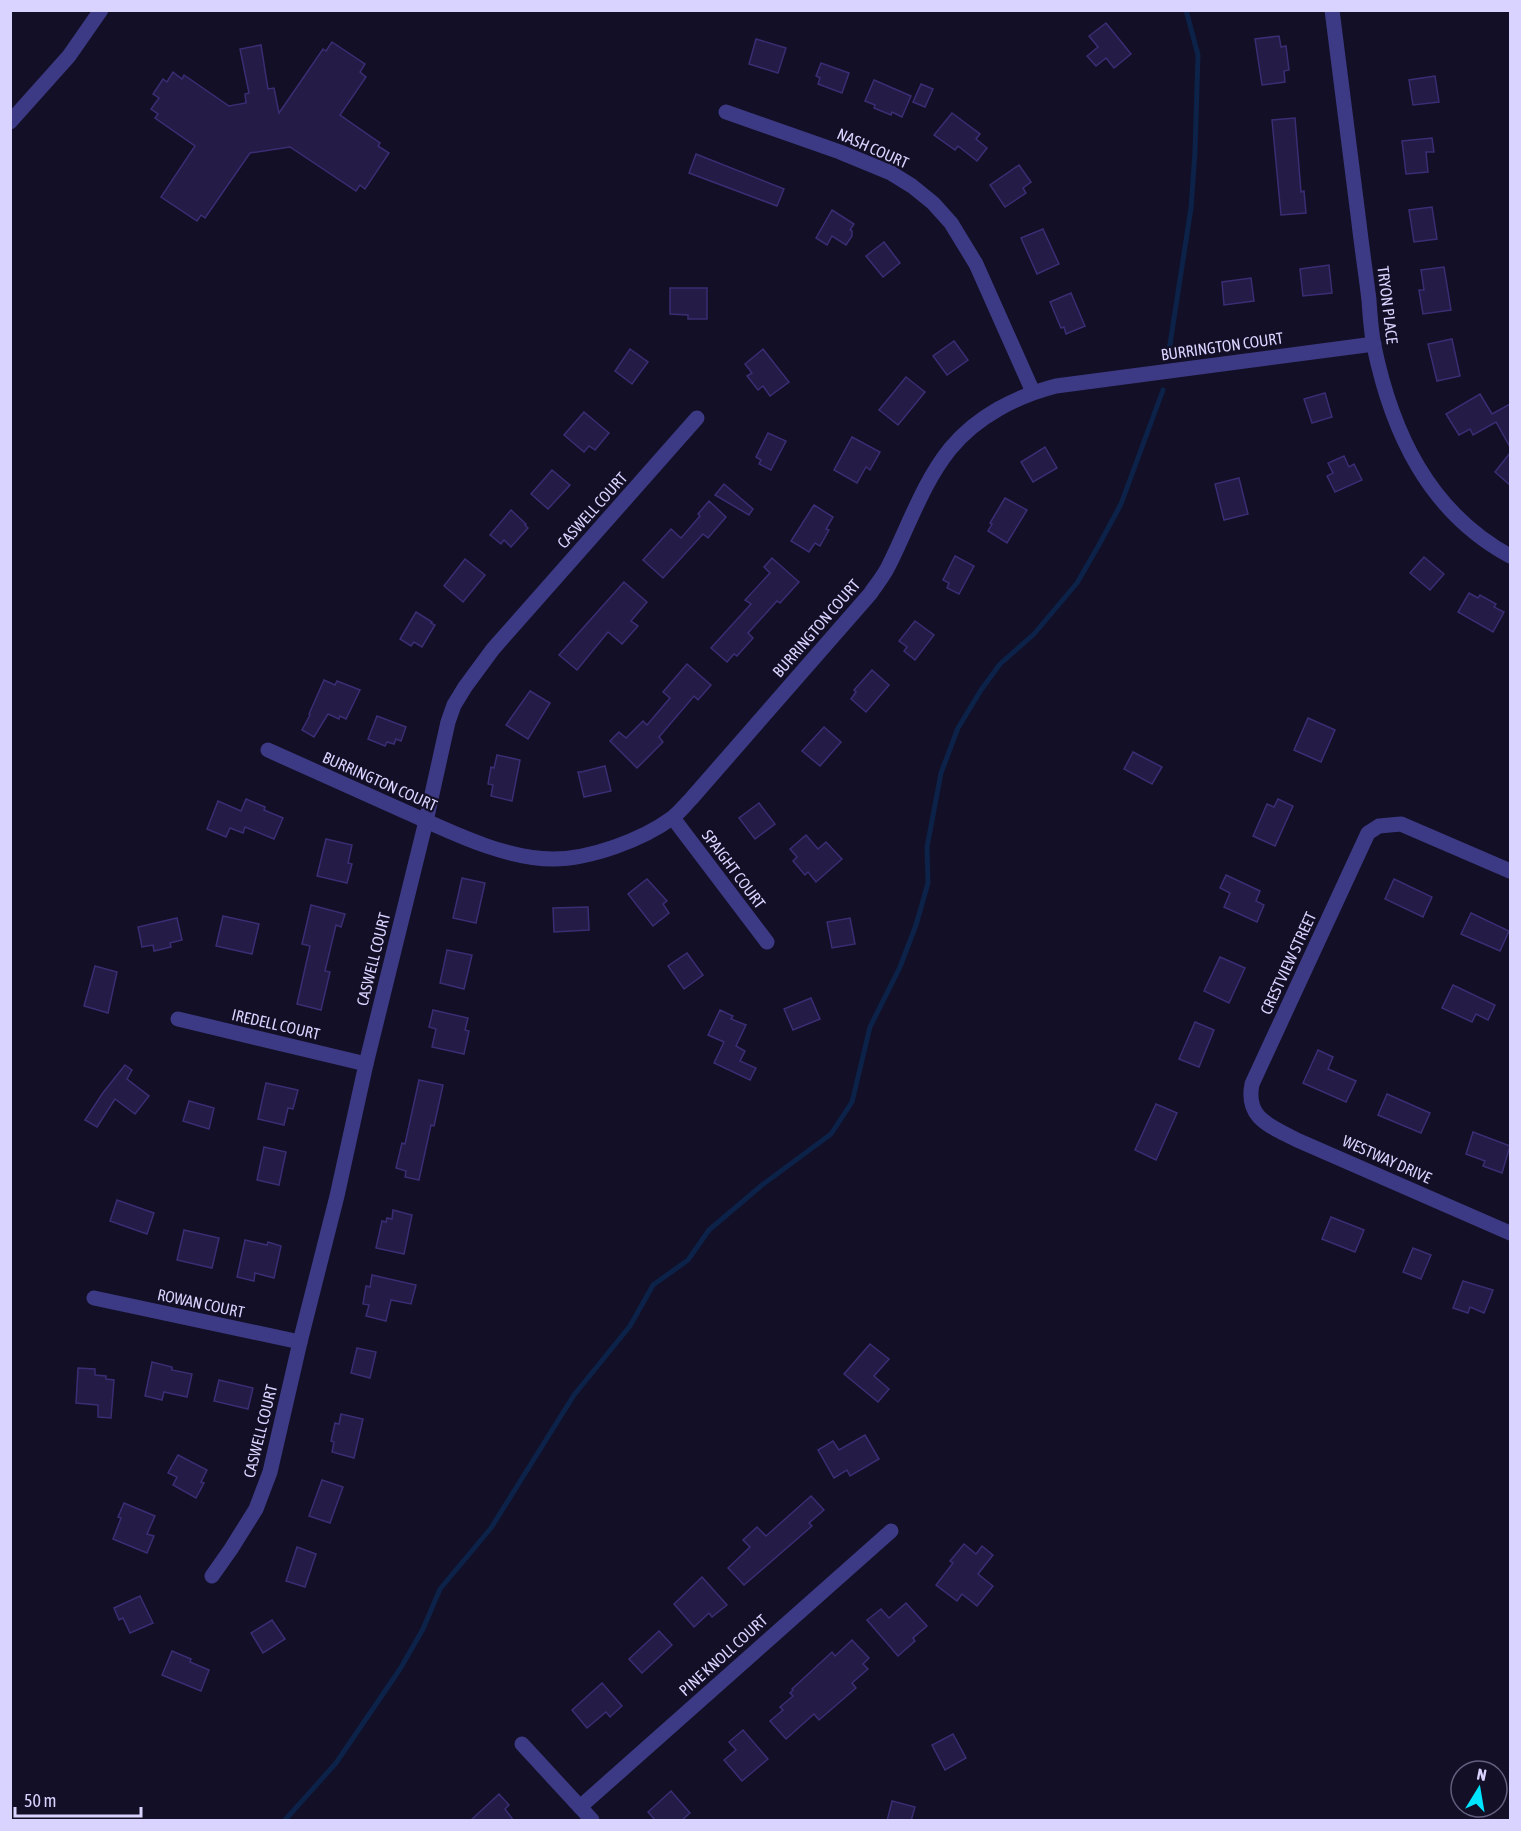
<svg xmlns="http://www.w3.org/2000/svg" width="1521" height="1831" font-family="'Asap Condensed',sans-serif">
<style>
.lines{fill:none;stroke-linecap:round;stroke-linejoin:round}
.stream{stroke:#0c2248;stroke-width:5}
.building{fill:#241b47;stroke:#3b2d73;stroke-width:1.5}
.minor{stroke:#3d3a85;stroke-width:15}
.labels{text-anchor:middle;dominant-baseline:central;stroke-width:4.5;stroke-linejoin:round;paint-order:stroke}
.street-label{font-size:16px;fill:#d9d4ff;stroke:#130f26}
</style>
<rect width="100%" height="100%" fill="#130f26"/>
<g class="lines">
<g class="stream">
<polyline points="1168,357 1191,208 1195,152 1198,55 1186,10"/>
<polyline points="285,1820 336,1763 400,1669 423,1629 440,1589 491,1528 574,1395 630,1326 653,1285 688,1260 709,1230 762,1185 831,1134 852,1102 870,1027 900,967 916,925 928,883 927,847 941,773 958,728 981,690 1000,664 1034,634 1077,583 1100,543 1121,504 1163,390"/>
</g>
</g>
<g class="building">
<polygon points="1106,23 1131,54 1114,68 1106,58 1096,66 1087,56 1098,47 1089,36"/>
<polygon points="1279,36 1281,47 1286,46 1289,70 1284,71 1285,82 1262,85 1255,39"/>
<polygon points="756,39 786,48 778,73 749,64"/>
<polygon points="332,42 365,64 360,72 366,77 340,115 380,143 378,146 389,153 365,189 360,185 356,191 290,147 250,153 205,218 201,215 197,221 161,197 195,146 155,118 158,114 151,109 159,98 153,94 163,79 167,82 173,72 182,79 184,75 229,106 246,103 245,94 249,93 240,49 261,45 268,89 274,88 279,113 323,49 326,51"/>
<polygon points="821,63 849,73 842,93 818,84 820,78 816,76"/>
<polygon points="1435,76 1439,102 1413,105 1409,80"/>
<polygon points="874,80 911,96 902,117 892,112 891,115 874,108 875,105 865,101"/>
<polygon points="921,84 933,89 925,107 913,102"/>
<polygon points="952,113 980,134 976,139 987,148 977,161 958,146 955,150 934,135"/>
<polygon points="1295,118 1301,192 1304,191 1306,213 1281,215 1272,120"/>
<polygon points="1432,138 1434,152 1426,152 1428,172 1406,174 1402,141"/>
<polygon points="696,154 784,189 777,206 689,173"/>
<polygon points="1019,165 1031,182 1023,188 1026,193 1005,207 990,185"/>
<polygon points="1432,207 1437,239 1414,242 1409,210"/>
<polygon points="832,210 854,224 850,230 852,231 852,236 846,245 832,236 827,245 816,238"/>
<polygon points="1043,229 1059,264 1037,274 1021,238"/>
<polygon points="884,242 900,263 883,277 866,256"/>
<polygon points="1329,265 1332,293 1303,296 1300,269"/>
<polygon points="1444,267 1451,310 1423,314 1419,290 1424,290 1421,270"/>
<polygon points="1251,278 1254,301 1224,305 1222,282"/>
<polygon points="670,288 707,288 707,319 688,319 688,315 670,314"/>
<polygon points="1071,293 1085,326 1066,334 1064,327 1061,328 1050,302"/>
<polygon points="1452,339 1460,376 1437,381 1428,344"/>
<polygon points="954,341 968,360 947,375 933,356"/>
<polygon points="630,349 648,362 632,384 615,371"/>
<polygon points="763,349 789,382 770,396 763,386 758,390 747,376 752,373 745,364"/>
<polygon points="906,377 925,392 898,425 879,410"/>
<polygon points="1325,393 1332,417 1312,423 1304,399"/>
<polygon points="1480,394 1492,414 1510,404 1510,447 1496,422 1473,435 1470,429 1459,435 1446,414"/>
<polygon points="584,412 609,433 595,450 589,446 584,452 564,435"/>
<polygon points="768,433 786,441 771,470 759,464 761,460 756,457"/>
<polygon points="852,437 880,452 870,470 866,467 857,483 834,470"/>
<polygon points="1045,447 1057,468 1033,482 1021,462"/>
<polygon points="1510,453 1510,485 1495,472"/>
<polygon points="1344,456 1349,467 1354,464 1362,480 1335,492 1327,476 1333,473 1328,463"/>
<polygon points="552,470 570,485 548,509 531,494"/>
<polygon points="1239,478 1248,514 1224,520 1215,484"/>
<polygon points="724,484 753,509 749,515 715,495"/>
<polygon points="1005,498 1027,510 1007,543 988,531 992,524 990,523"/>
<polygon points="709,501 726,517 708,538 703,534 663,578 643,560 671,529 681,538 700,516 698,514"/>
<polygon points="814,505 833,517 826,529 829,530 820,546 815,543 809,552 791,541"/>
<polygon points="511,510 526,524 525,525 528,528 511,547 504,540 501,544 490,535"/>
<polygon points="955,556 974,566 959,594 947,588 949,583 943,580"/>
<polygon points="1424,557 1444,574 1430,590 1410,573"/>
<polygon points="772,558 799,582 780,603 777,601 748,633 753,638 737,656 734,654 727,662 711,648 751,604 745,600 770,573 764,567"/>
<polygon points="465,559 485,575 463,602 444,586"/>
<polygon points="624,582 647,602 631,621 638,626 622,644 608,632 577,670 559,655"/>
<polygon points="1469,593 1478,598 1480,595 1496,604 1494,607 1504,612 1493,632 1458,612"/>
<polygon points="416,612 432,622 431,623 435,625 422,647 414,642 411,646 400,639"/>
<polygon points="915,621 934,635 915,660 904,651 907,647 899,641"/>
<polygon points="687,664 711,685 698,700 694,696 659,737 663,742 637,768 610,741 619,732 626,738 643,721 647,725 670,698 663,692"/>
<polygon points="872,670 889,685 866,712 851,699 856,692 854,690"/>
<polygon points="324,680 335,685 337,681 360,690 346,719 340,716 339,719 328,714 314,737 302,730 310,715 309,714"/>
<polygon points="530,691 550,703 528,739 506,725"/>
<polygon points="377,716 406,727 401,741 396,739 394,744 387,742 385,746 368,739"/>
<polygon points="1308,718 1335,730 1321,762 1294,750"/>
<polygon points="824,727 841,742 820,766 802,751"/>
<polygon points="1133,752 1162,767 1152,784 1124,769"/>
<polygon points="497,755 520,760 512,801 491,796 493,785 488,784 491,767 494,768"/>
<polygon points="605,766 611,791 584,797 578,772 581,772"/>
<polygon points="246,799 265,807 264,810 283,818 274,839 245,827 243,833 230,828 226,837 207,829 218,801 241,811"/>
<polygon points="1278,799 1293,806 1275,846 1253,836 1267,804 1274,807"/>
<polygon points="759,803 775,824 755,839 739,818"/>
<polygon points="806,835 818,849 826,842 842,859 816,882 808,872 805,875 793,861 797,857 790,849"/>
<polygon points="326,839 352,845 348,863 352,864 347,883 317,876"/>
<polygon points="1226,875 1260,891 1256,901 1264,905 1257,922 1224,907 1230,893 1220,888"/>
<polygon points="462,878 485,883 476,923 453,918"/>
<polygon points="647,879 667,901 663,904 669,913 653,926 628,894"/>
<polygon points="1394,879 1432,897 1423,917 1385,899"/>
<polygon points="311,905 345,914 341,927 336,925 325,971 330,972 321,1010 297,1004 310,946 302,944"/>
<polygon points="588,907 589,930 554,932 553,908"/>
<polygon points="1471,913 1509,931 1500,951 1461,934"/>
<polygon points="223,916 259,924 252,954 216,946"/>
<polygon points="177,918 182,940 170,943 171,947 154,951 153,945 142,947 138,927"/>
<polygon points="850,918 855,944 832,948 827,922"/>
<polygon points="447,950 472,955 464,989 440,983"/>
<polygon points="687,953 703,975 684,989 668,966"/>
<polygon points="1220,957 1245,968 1229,1003 1204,991"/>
<polygon points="95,966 117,972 108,1013 84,1006"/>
<polygon points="1453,985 1495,1005 1488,1020 1476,1014 1472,1022 1442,1008"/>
<polygon points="811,998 820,1019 793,1030 784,1009"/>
<polygon points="433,1010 468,1018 465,1030 469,1031 464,1054 432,1047 436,1029 429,1027"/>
<polygon points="720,1010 733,1016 731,1019 746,1025 736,1046 745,1051 740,1061 756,1068 750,1080 714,1063 724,1042 708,1035"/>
<polygon points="1195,1022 1214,1030 1199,1067 1179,1059"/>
<polygon points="1318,1050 1333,1057 1328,1069 1356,1081 1346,1102 1303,1083"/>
<polygon points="125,1065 132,1070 127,1079 149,1096 135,1114 115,1099 97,1127 85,1120 102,1094"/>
<polygon points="419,1080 443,1085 434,1126 431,1125 419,1180 405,1177 406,1171 396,1168 402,1143 405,1144"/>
<polygon points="266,1083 298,1090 293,1109 288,1108 284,1125 258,1119"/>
<polygon points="1387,1094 1430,1113 1421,1133 1378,1115"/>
<polygon points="189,1101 214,1108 209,1129 183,1121"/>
<polygon points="1156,1104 1177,1113 1156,1160 1135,1150"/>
<polygon points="1473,1132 1510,1146 1502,1173 1483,1166 1485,1161 1466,1154"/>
<polygon points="264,1147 286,1152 279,1185 257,1180"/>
<polygon points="117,1200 154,1213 147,1234 110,1221"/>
<polygon points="393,1210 412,1215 404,1254 376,1248 382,1221 386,1222 387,1218 392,1219"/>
<polygon points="1331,1217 1364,1230 1355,1252 1322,1239"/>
<polygon points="184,1230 219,1238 212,1268 177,1260"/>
<polygon points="245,1240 267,1245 268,1242 281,1246 274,1278 255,1273 254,1281 237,1277"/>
<polygon points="1413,1248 1431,1255 1421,1279 1403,1272"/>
<polygon points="372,1275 416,1285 411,1304 391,1300 386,1321 366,1316 369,1305 363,1304 366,1286 370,1287"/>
<polygon points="1463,1281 1493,1290 1484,1313 1470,1307 1468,1313 1453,1308"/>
<polygon points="870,1344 889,1359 874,1376 889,1389 878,1402 844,1374"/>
<polygon points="357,1348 376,1352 370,1378 351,1373"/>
<polygon points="152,1362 172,1367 172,1370 192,1374 187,1397 164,1392 162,1400 145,1396"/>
<polygon points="78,1368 95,1369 95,1375 106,1376 106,1379 114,1380 111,1418 98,1417 98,1405 76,1403"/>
<polygon points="219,1380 253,1388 248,1409 214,1401"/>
<polygon points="341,1414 363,1419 354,1458 332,1452 334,1442 331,1441 335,1423 339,1424"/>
<polygon points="865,1435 879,1459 850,1476 847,1470 834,1478 818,1450 833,1441 839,1450"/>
<polygon points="178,1455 207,1470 201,1482 204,1483 196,1498 173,1485 177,1477 168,1473"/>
<polygon points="322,1480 343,1487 330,1523 309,1516"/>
<polygon points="811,1496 824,1510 809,1523 812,1526 744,1585 728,1568 750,1547 743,1540 757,1527 766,1536"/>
<polygon points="124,1503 155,1516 147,1534 154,1536 147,1553 113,1539 121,1518 118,1517"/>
<polygon points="964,1544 976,1554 982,1546 993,1555 978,1574 993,1586 977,1606 962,1594 957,1601 936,1585 953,1563 950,1561"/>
<polygon points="297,1547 316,1554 305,1587 286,1581"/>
<polygon points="702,1577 727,1605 712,1617 709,1613 694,1627 674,1604"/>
<polygon points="140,1596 153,1623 130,1633 123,1618 119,1620 114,1608"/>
<polygon points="906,1603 927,1626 913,1638 915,1641 898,1656 867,1620 881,1609 889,1618"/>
<polygon points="272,1620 285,1639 263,1653 251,1633"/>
<polygon points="659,1631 672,1645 642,1673 629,1659"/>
<polygon points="852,1640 869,1658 863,1664 868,1669 852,1683 856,1688 819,1720 814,1714 786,1739 770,1721 783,1710 780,1707 793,1696 790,1693 793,1690 792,1689 832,1652 835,1656"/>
<polygon points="172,1651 191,1659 190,1662 209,1670 201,1691 162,1675"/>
<polygon points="602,1683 622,1706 610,1717 606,1712 587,1728 572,1710"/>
<polygon points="743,1730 768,1759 742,1781 724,1760 736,1750 729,1742"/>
<polygon points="953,1734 966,1758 945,1770 932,1745"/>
<polygon points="671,1791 690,1813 681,1821 656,1821 648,1812"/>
<polygon points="499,1794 509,1805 505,1809 514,1821 470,1821"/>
<polygon points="892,1801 915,1807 911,1821 887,1821"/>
</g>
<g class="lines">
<g class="minor">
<path d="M1332,10C1341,81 1350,152 1359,223C1362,249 1366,275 1369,300C1370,315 1371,331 1374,346C1392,433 1429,512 1510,556"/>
<polyline points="726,112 840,152 891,173 912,186 933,203 951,223 976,264 1033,392"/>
<polyline points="10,122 69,56 101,10"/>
<path d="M268,750C314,771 360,791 406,812C449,831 504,859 553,859C590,859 642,840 672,818C679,813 685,805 691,799L870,594C876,585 883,577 888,567C908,528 922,484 950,449C977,416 1017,396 1056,386L1374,344"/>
<polyline points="673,818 767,942"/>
<path d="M1510,871L1401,824L1379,826L1368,833L1252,1084C1245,1119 1271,1126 1297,1140L1510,1233"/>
<polyline points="178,1019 366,1064"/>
<polyline points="94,1298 300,1342"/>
<polyline points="212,1576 231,1549 256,1509 270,1472 300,1342 337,1196 366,1064 426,821 448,722 454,705 465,687 493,649 697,418"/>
<polyline points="522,1744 592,1820"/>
<polyline points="580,1807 891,1531"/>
</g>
</g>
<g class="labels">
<g class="street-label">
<text transform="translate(873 148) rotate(24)">NASH COURT</text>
<text transform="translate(1388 305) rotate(83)">TRYON PLACE</text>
<text transform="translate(1222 346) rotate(-8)">BURRINGTON COURT</text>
<text transform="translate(592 510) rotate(-48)">CASWELL COURT</text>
<text transform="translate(816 628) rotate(-49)">BURRINGTON COURT</text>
<text transform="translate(380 781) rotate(24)">BURRINGTON COURT</text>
<text transform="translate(734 869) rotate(53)">SPAIGHT COURT</text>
<text transform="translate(373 959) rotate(-76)">CASWELL COURT</text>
<text transform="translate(1288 963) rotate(-65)">CRESTVIEW STREET</text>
<text transform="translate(276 1024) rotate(13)">IREDELL COURT</text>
<text transform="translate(1387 1159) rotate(24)">WESTWAY DRIVE</text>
<text transform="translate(201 1303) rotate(12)">ROWAN COURT</text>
<text transform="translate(260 1431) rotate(-76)">CASWELL COURT</text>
<text transform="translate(723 1655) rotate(-42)">PINE KNOLL COURT</text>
</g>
</g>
<rect width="1521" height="1831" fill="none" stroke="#d9d4ff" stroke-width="24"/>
<g transform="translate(1479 1789) rotate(11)"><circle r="28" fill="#130f26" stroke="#625e7d" stroke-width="1.5"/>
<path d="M0-4.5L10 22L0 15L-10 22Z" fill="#00e5ff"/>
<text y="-9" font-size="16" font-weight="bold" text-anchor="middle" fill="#d9d4ff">N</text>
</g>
<path d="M15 1807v9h126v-9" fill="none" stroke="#d9d4ff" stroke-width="3"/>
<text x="24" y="1807" font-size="18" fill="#d9d4ff" stroke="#130f26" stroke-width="4.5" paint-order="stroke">50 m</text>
</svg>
